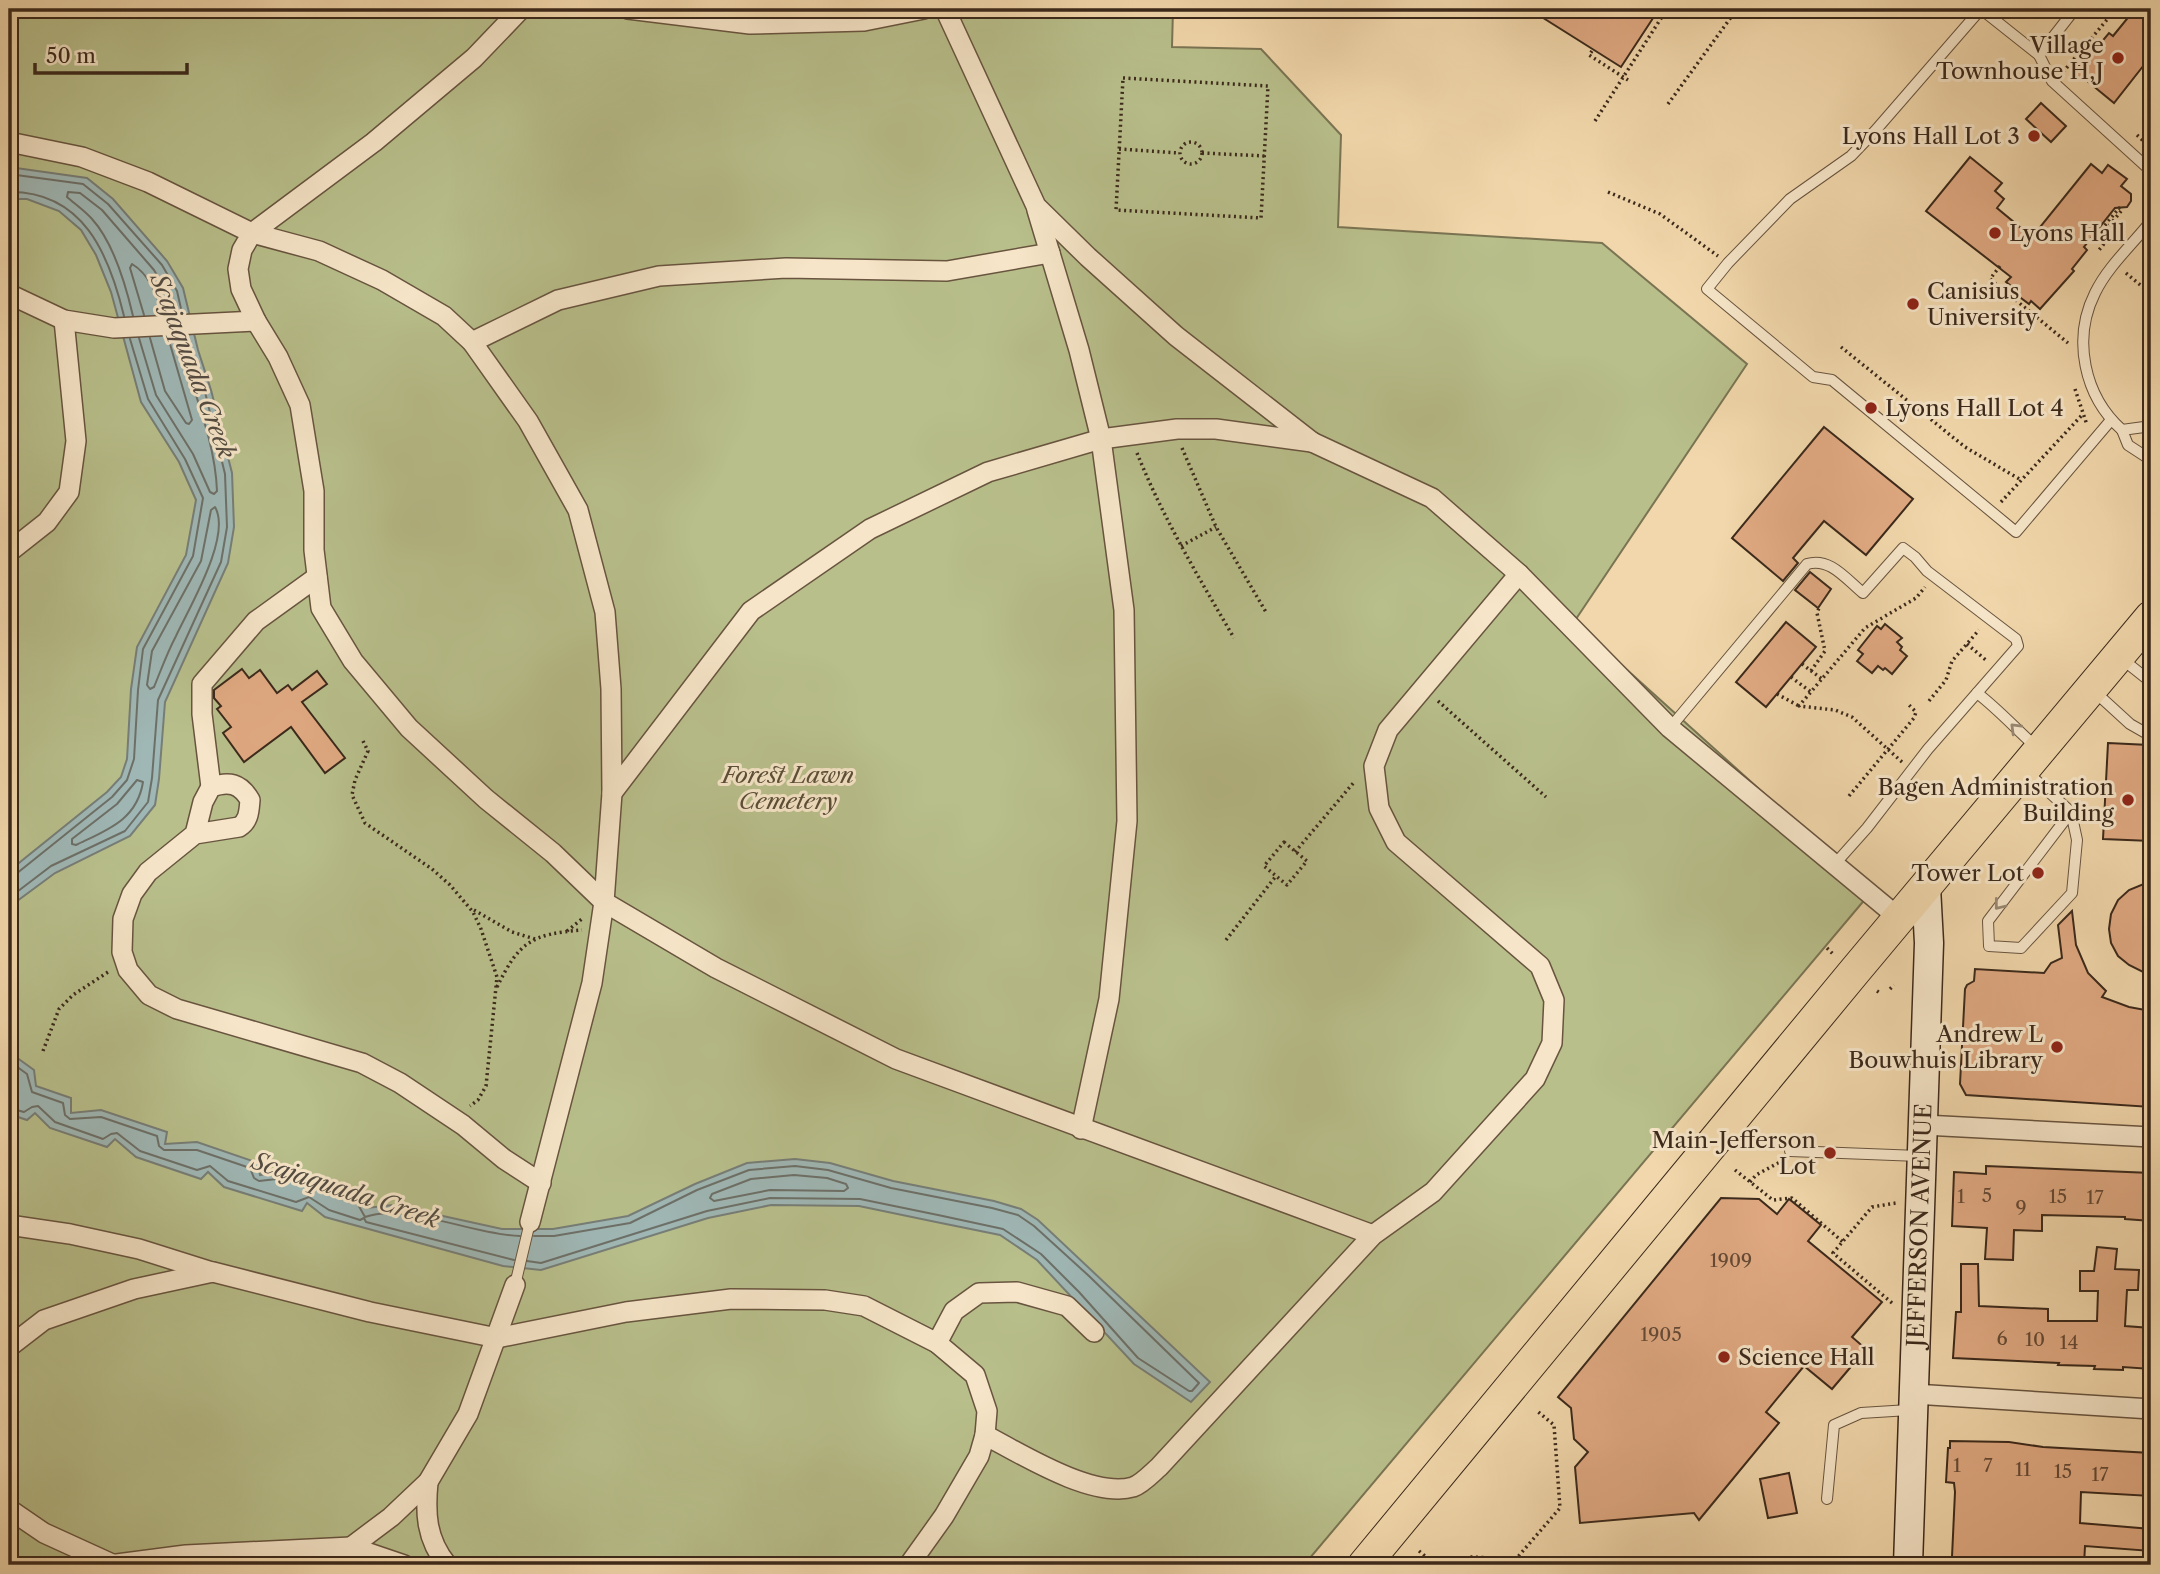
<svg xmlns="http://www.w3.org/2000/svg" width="2160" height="1574" font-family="'Libre Caslon Text',serif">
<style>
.green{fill:#b8bf8b;stroke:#7a7453;stroke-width:2}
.water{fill:#9fb7b5;stroke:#777e77;stroke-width:2}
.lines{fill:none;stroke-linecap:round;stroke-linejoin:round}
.shore{stroke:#6d7068;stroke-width:2}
.building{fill:#e0a982;stroke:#3b291b;stroke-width:2}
.lane-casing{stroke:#68543f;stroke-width:12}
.street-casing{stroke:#68543f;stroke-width:22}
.secondary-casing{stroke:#3b291b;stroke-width:31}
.primary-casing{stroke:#3b291b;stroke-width:34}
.path{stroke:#3b291b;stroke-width:3.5;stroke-dasharray:2 3.5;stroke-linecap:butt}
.lane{stroke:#f6e5c8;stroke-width:10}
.street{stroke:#f6e5c8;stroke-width:19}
.secondary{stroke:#f6e5c8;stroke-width:28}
.primary{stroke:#f1d7ab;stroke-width:32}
.oneway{stroke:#988772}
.poi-dot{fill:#8f2418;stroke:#f6e5c8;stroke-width:2.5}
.labels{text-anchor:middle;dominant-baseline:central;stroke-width:6;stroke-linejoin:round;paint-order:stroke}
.number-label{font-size:19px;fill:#644935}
.poi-label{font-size:23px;fill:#3b291b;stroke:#f6e5c8;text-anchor:end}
.park-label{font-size:23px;font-style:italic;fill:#5a4e37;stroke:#f6e5c8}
.street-label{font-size:23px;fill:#3b291b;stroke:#f6e5c8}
.water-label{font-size:24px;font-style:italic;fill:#544c42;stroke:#f6e5c8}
</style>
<rect width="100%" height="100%" fill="#f1d7ab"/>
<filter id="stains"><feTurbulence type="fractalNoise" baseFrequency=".00286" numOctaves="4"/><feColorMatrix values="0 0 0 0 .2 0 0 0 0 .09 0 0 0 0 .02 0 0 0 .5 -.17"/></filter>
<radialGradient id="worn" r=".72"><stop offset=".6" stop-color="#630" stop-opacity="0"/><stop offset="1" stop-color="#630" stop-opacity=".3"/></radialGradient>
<polygon class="green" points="9,9 1173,9 1172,47 1261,49 1341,135 1338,227 1602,243 1747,364 1574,622 1872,891 1304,1565 9,1565"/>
<g class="water">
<polygon points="9,167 87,178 113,199 167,261 183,288 198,350 211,390 232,473 234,527 228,563 165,702 159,779 155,805 130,836 55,873 9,907 9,871 107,792 121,777 127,759 131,689 137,647 186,555 196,500 179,462 141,402 111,292 96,255 81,230 59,211 27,199 9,199"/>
<polygon points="9,1052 34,1070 36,1086 71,1098 71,1113 101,1110 167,1132 165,1144 197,1142 258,1163 260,1175 286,1171 364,1196 367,1208 393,1205 502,1229 553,1229 628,1216 695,1184 747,1163 795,1159 830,1163 893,1181 994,1201 1021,1209 1038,1220 1210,1382 1191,1402 1134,1364 1037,1260 1000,1235 936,1222 859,1206 771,1205 708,1218 541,1270 503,1266 325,1217 307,1203 302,1211 224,1187 208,1172 201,1179 136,1157 115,1139 107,1147 50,1128 35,1113 27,1120 9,1114"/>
</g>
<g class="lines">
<g class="shore">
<polyline points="9,174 83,184 108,204 162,265 177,291 182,313"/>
<path d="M9,192C83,191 109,254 124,316"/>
<path d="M144,315L130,268L132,264C149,274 158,296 162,314"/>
<path d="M133,316C126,286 113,242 92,219C85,211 75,204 67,197L68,192L80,193L102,210L154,270L168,294L173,314"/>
<path d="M139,338L156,395L193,454L210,492L214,494L217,491C215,438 191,387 178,336"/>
<polyline points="150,338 165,391 186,423 189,424 192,420 168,337"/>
<path d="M215,507C232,536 189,608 176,636C167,653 161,670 154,687L150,689L147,685L152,651L201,561L211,510Z"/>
<path d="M137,780L143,782C137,820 107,830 76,845L72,844V839L117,804Z"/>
<polyline points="9,875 16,874 112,797 127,780 134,759 138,690 143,649 193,556 203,498 185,459 148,399 130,339"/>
<polyline points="9,898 51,866 125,831 148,802 152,778 158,700 221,562 227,527 225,474 205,392 187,336"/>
<path d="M9,1061L27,1074L32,1092L63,1103L65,1115L70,1119L101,1117L157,1136L159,1146L164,1150H197L250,1168L254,1178L259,1181L286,1178L356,1201L365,1217C404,1202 474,1235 520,1236"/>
<polyline points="9,1108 24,1112 32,1107 38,1106 55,1122 103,1139 111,1134 117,1133 140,1151 197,1170 210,1166 228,1181 296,1202 309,1197 329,1210 360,1220 364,1218 366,1222 514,1260"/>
<polygon points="794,1175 827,1178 846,1184 848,1188 844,1191 770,1190 714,1201 710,1198 712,1194 751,1179"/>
<polyline points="527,1261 541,1263 707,1211 770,1198 860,1199 938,1215 1003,1229 1041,1254 1079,1292 1138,1358 1189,1391 1192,1391 1199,1383 1089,1276 1034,1226 1018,1215 992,1208 891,1188 828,1170 795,1166 749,1170 697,1190 630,1223 554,1236 534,1236"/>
</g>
</g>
<g class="building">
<polygon points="1529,9 1659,9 1621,67"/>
<polygon points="2135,9 2151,9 2151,56 2114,103 2086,80 2076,76 2075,69 2080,64 2084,63 2109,33 2113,36"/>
<polygon points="2041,103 2066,126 2051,142 2026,119"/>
<polygon points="1970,157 2002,183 1995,191 2004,199 1997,208 2032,237 2091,164 2102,173 2108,165 2127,179 2121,186 2131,194 2131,201 2127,207 2115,208 2084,247 2087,250 2072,269 2074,271 2040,309 2031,301 2029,304 2013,292 2015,289 2006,282 2011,277 1926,211"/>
<polygon points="1824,427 1913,499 1866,555 1824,521 1793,558 1798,563 1783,581 1732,538"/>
<polygon points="1810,572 1831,589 1818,608 1795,590"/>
<polygon points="1786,622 1816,647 1766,707 1736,682"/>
<polygon points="1885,624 1902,638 1897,642 1902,647 1900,650 1907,656 1892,674 1885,668 1883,670 1878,666 1872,673 1857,661 1863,654 1858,650 1877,626 1881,629"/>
<polygon points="242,669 249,678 260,670 277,693 288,685 292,690 317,671 327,684 302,702 345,758 325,773 291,727 244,762 223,733 231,727 217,709 221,706 214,698 214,690"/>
<polygon points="2108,743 2149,745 2148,762 2151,762 2151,841 2103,839"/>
<polygon points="2151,881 2151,976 2129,965 2118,956 2111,943 2109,929 2111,914 2118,900 2129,890"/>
<polygon points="2072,911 2076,945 2088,973 2106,991 2102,997 2129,1007 2151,1011 2151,1107 1966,1095 1960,1084 1965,989 1967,985 1974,981 1975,969 2044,973 2051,963 2062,958 2058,925"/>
<polygon points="1986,1166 2151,1173 2151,1221 2125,1219 2125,1217 2042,1215 2042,1231 2014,1230 2013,1260 1985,1259 1987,1228 1952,1226 1954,1172 1986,1174"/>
<polygon points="1721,1198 1759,1199 1777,1214 1789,1199 1821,1225 1808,1241 1882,1302 1852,1337 1866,1349 1832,1389 1804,1366 1766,1412 1779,1423 1699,1520 1694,1513 1580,1523 1575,1467 1588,1452 1574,1439 1571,1408 1558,1397"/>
<polygon points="2097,1247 2117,1249 2115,1269 2139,1270 2138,1290 2127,1290 2125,1326 2151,1328 2151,1369 2123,1367 2123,1370 2094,1369 2095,1366 2058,1365 2059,1363 1953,1358 1956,1312 1961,1312 1961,1264 1978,1264 1979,1306 2048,1309 2048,1321 2097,1321 2098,1291 2080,1291 2080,1271 2094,1271"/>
<polygon points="1950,1441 2009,1442 2043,1447 2151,1453 2151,1496 2081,1492 2080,1523 2151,1529 2151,1551 2085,1546 2084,1565 1952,1557 1955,1492 1954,1483 1946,1482 1948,1448 1950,1448"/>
<polygon points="1789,1473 1797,1513 1768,1518 1760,1479"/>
</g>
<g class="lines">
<g class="lane-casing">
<g id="lane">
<polyline points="1981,9 1875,131 1851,156 1790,199 1728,263 1707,289 1813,377 1832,380 2016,532 2111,420"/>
<polyline points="1981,9 2039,55"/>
<polyline points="2075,9 2039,55 2052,81 2151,171"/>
<path d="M2122,430C2084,396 2072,339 2095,293C2108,266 2133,244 2151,221"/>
<polyline points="2151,431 2144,427 2122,430 2128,445 2151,460"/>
<polyline points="2122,659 2151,682"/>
<polyline points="2095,692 2130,724 2151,736"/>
<path d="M1977,693C1998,709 2016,729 2036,747"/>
<path d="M1670,728L1807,564C1830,557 1846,579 1863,593L1903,548L1915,557L1927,571L2016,639L2018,646L1928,749L1867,828L1834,865"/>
<polyline points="2028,773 2071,812 2077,840 2072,893 2021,948 1989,946 1988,921 2071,812"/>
<polyline points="1790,1151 1919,1156"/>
<polyline points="515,1285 530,1222"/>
<polyline points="1827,1499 1834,1425 1861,1413 1909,1410"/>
</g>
</g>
<g class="street-casing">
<g id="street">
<polyline points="628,9 750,24 864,21 924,9"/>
<polyline points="945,9 1036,206 1088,257 1176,336 1312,442 1432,498 1519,574 1670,728 1899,918"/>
<polyline points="9,142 82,157 148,182 252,233 242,250 238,269 241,289 256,321 278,357 300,405 314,491 314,550 321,608 353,661 409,728 486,799 553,853 604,902 716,968 896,1059 1373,1235"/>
<polyline points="1037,210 1079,350 1101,439 1124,610 1127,821 1109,999 1081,1129"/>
<polyline points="252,233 319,251 382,280 444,316 472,342 528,421 578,510 605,612 611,689 612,793 604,902 592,983 530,1222"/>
<polyline points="252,233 374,142 474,58 521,9"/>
<polyline points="9,294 64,320 114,328 256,321"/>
<polyline points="472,342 558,300 659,276 786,268 947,271 1050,253"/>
<polyline points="9,552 47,522 69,492 76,441 64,320"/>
<polyline points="211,787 202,714 202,684 256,621 317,577"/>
<polyline points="612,793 751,611 870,529 988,472 1101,439 1177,429 1216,429 1312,442"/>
<path d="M195,834L203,802L211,787C229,781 240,783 250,800C249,811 249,821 239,827L195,834L148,872L132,894L123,919L122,952L128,970L149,995L177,1009L362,1063L400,1083L463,1125L504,1159L541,1183"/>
<polyline points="1924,1125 2151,1137"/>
<polyline points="9,1225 70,1234 139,1249 212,1272"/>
<polyline points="937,1343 954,1311 979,1293 1017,1292 1067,1306 1094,1332"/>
<polyline points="9,1347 44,1320 134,1289 213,1272 370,1312 497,1338 626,1312 731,1299 825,1300 864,1306 937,1343 975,1375 987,1411 985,1435 979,1456 944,1516 909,1565"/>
<polyline points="1914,1394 2151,1409"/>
<path d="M985,1435C1021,1454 1093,1499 1133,1487C1142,1484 1152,1473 1159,1467L1373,1235L1433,1192L1535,1079L1552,1043L1554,1000L1540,966L1396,842L1379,808L1374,766L1388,730L1519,574"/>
<path d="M428,1482C425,1513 426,1539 447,1565"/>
<polyline points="9,1509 44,1533 112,1564"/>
<polyline points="351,1547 391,1517 428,1482 468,1414 515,1285"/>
<polyline points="109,1565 186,1555 351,1547 404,1565"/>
</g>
</g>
<g class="secondary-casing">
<g id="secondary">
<path id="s1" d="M1908,1565L1929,943L1926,887"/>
</g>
</g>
<g class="primary-casing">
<polyline id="primary" points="1364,1565 1854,972 2151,617"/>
</g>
<g class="path">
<polyline points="1592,51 1589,55 1628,80"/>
<polyline points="2063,72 2116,9"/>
<polygon points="1123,78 1268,86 1261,218 1116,210"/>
<polyline points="1668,104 1737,9"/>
<polyline points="1595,121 1667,9"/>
<polyline points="2137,135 2151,148"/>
<circle cx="1191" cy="153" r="11"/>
<polyline points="1119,149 1179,153"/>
<polyline points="1202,153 1265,156"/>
<polyline points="1608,192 1660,214 1718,256"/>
<polyline points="2098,234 2119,208 2122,210 2105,231 2111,235 2099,250"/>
<polyline points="2000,266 1990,279 2068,343"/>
<polyline points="2126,273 2151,294"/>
<polyline points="1841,347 1965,447 2021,480"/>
<polyline points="2075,389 2087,425"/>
<polyline points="1182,448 1216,527 1266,612"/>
<path d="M1137,453C1163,518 1199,578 1234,638"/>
<polyline points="2001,502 2083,414"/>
<polyline points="1181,546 1216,527"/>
<polyline points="1967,644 1987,661"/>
<polyline points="1802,664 1822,679"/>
<polyline points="1811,671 1825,651 1817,613 1819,608"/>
<polyline points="1791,677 1811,692"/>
<polyline points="1777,694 1799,706"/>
<polyline points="1438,701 1546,797"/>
<polyline points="1929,701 1946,680 1952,661 1979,630"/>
<polyline points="363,741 368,751 355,780 352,795 365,823 432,869 450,885 473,912 481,929 497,977 486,1086 478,1100 470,1106"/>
<polyline points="1902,762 1852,717 1835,710 1799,706 1865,628 1916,598 1925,587"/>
<polyline points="1849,796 1914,718 1916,712 1907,703"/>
<polygon points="1284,842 1307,861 1287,885 1264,866"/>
<polyline points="1295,852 1355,781"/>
<polyline points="474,910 512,932 535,939"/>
<polyline points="567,931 583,918"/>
<polyline points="1226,940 1276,876"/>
<polyline points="1827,948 1834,955"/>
<path d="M497,987C519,942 531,934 582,930"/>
<polyline points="1890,989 1894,985"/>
<polyline points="1877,991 1880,993"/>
<polyline points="43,1051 59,1009 73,995 108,972"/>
<polyline points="1735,1170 1773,1200 1792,1198 1843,1242"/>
<polyline points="1750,1182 1756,1175 1780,1162"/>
<polyline points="1892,1303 1833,1253 1872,1207 1896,1203"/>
<polyline points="1419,1551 1436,1565"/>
<polyline points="1463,1565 1470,1557 1516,1559 1560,1508 1554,1425 1536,1410"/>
</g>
<use href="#lane" class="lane"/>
<use href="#street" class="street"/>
<use href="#secondary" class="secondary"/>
<use href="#primary" class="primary"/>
</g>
<defs><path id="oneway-chevron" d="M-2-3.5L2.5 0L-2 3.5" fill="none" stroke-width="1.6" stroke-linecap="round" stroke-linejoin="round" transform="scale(1.75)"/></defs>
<g class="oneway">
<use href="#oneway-chevron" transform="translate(2015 728) rotate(-136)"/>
<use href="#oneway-chevron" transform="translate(1999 905) rotate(128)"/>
</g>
<g class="poi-dot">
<circle cx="2118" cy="58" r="7"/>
<circle cx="2034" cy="136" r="7"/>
<circle cx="1995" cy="233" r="7"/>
<circle cx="1913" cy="304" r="7"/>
<circle cx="1871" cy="408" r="7"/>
<circle cx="2128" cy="800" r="7"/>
<circle cx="2038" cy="873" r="7"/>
<circle cx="2057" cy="1047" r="7"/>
<circle cx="1830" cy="1153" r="7"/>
<circle cx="1724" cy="1357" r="7"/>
</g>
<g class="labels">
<g class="number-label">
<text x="1987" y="1195">5</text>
<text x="1961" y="1196">1</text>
<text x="2058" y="1196">15</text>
<text x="2095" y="1197">17</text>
<text x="2021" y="1207">9</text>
<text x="1731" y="1260">1909</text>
<text x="1661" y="1334">1905</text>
<text x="2002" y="1338">6</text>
<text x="2035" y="1339">10</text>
<text x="2069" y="1342">14</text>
<text x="1957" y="1465">1</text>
<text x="1988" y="1465">7</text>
<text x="2023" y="1469">11</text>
<text x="2063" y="1471">15</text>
<text x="2100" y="1474">17</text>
</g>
<g class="poi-label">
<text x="2104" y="45">Village<tspan x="2104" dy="26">Townhouse H,J</tspan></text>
<text x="2020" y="136">Lyons Hall Lot 3</text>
<text x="2009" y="233" text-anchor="start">Lyons Hall</text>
<text x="1927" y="291" text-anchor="start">Canisius<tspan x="1927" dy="26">University</tspan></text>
<text x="1885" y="408" text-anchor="start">Lyons Hall Lot 4</text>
<text x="2114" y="787">Bagen Administration<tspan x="2114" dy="26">Building</tspan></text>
<text x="2024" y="873">Tower Lot</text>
<text x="2043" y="1034">Andrew L<tspan x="2043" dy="26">Bouwhuis Library</tspan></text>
<text x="1816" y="1140">Main-Jefferson<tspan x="1816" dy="26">Lot</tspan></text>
<text x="1738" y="1357" text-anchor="start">Science Hall</text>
</g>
<g class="park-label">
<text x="788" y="775">Forest Lawn<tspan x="788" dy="26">Cemetery</tspan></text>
</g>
<g class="street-label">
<text stroke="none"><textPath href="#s1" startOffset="340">JEFFERSON AVENUE</textPath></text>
</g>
<g class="water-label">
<text transform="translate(193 366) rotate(69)">Scajaquada Creek</text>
<text transform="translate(346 1190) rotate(18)">Scajaquada Creek</text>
</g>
</g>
<rect width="2160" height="1574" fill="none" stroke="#f1d7ab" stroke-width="35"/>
<rect x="10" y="10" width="2139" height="1553" fill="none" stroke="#3b291b" stroke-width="3.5"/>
<rect x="18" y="18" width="2125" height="1539" fill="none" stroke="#3b291b" stroke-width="2"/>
<path d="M35 63v10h152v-10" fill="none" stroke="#3b291b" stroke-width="3.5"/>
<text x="46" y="63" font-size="21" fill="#3b291b" stroke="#f6e5c8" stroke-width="5" paint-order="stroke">50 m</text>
<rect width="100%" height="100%" filter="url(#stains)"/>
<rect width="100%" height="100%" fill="url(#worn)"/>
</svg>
